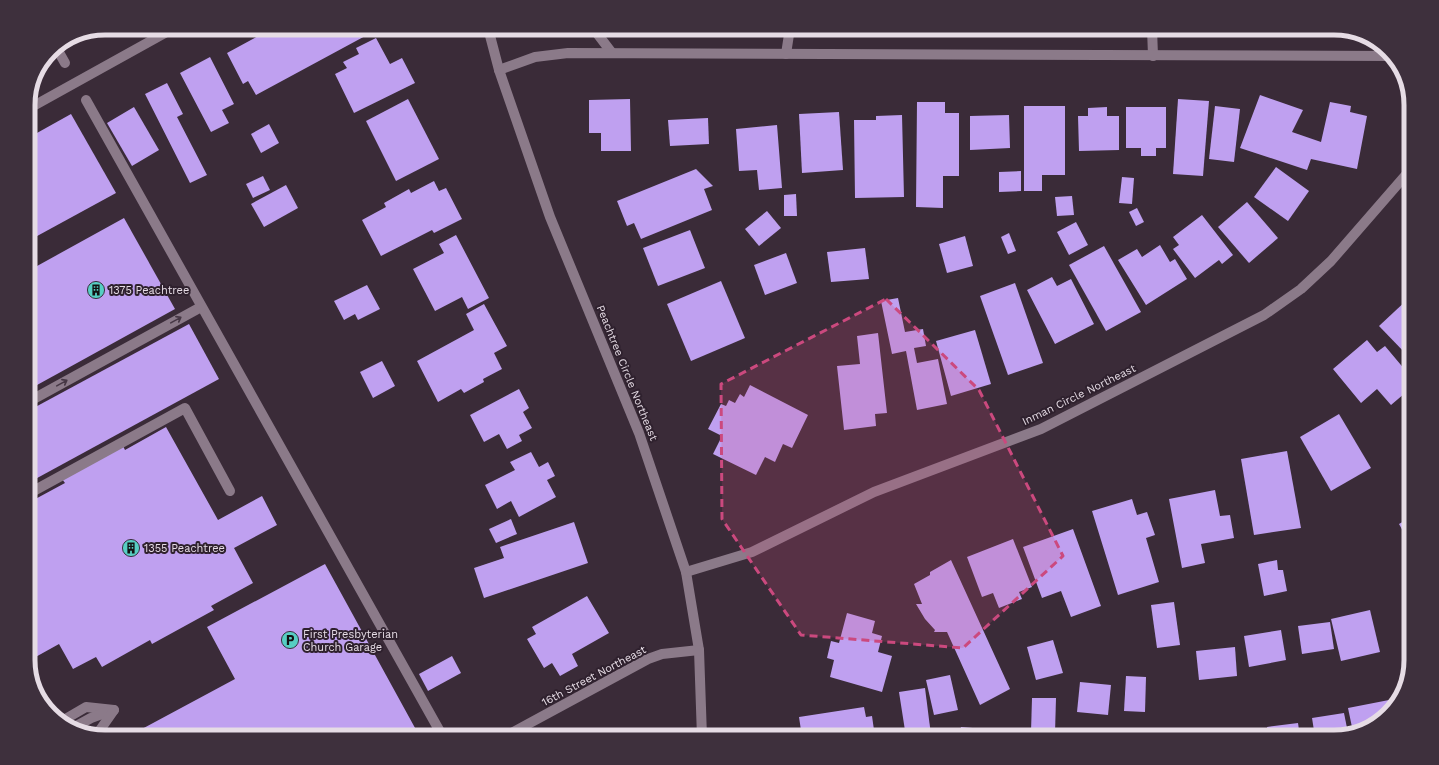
<svg xmlns="http://www.w3.org/2000/svg" width="1439" height="765" font-family="'Work Sans',sans-serif">
<style>
.building{fill:#bfa0f0}
.lines{fill:none;stroke-linecap:round;stroke-linejoin:round}
.lane{stroke:#8b7a89;stroke-width:10}
.street{stroke:#8b7a89;stroke-width:10}
.oneway{stroke:#463745}
.marked{fill:#cb497e;fill-opacity:0.2;stroke:#cb497e;stroke-width:3;stroke-dasharray:8 5;stroke-linejoin:round}
.labels{text-anchor:middle;dominant-baseline:central;stroke-width:4;stroke-linejoin:round;paint-order:stroke}
.poi-label{font-size:11px;fill:#e6dce5;stroke:#2f212e;text-anchor:start}
.street-label{font-size:11px;fill:#e6dce5;stroke:#2f212e}
.rim{fill:none;stroke:#e6dce5;stroke-width:5}
</style>
<rect width="100%" height="100%" fill="#3a2b38"/>
<g class="building">
<polygon points="273,28 380,28 256,95 248,81 243,84 227,53"/>
<polygon points="84,32 66,43 65,41 75,34"/>
<polygon points="376,38 390,64 402,58 415,83 354,113 335,74 347,68 343,62 359,54 356,48"/>
<polygon points="210,57 234,104 222,110 229,123 211,132 180,73"/>
<polygon points="167,83 183,114 177,117 207,175 190,183 145,94"/>
<polygon points="1260,95 1303,110 1292,132 1321,142 1330,102 1351,106 1350,112 1367,116 1357,169 1311,159 1307,170 1240,148"/>
<polygon points="408,99 439,159 396,181 366,121"/>
<polygon points="630,99 631,151 601,151 601,133 589,133 589,100"/>
<polygon points="1178,99 1209,101 1203,176 1173,174"/>
<polygon points="917,102 945,102 945,113 959,113 959,176 943,176 943,208 916,207"/>
<polygon points="1024,106 1065,106 1065,175 1042,175 1042,191 1024,191"/>
<polygon points="1215,106 1240,109 1234,162 1209,159"/>
<polygon points="134,107 159,150 132,166 107,123"/>
<polygon points="1107,107 1107,116 1119,116 1119,150 1079,151 1078,116 1088,116 1088,108"/>
<polygon points="1126,107 1166,107 1166,148 1156,148 1156,156 1141,156 1141,148 1126,148"/>
<polygon points="839,112 843,170 802,173 799,114"/>
<polygon points="71,114 116,193 28,241 28,138"/>
<polygon points="902,115 904,197 855,198 854,120 876,120 876,116"/>
<polygon points="1009,115 1010,148 970,150 970,116"/>
<polygon points="708,118 709,144 670,146 668,120"/>
<polygon points="269,124 279,143 261,153 251,134"/>
<polygon points="777,125 782,188 759,190 757,170 739,171 736,129"/>
<polygon points="1276,167 1309,191 1288,221 1254,197"/>
<polygon points="696,169 713,186 704,189 712,210 641,239 634,223 627,226 617,201"/>
<polygon points="1021,171 1021,191 999,192 999,172"/>
<polygon points="263,176 270,190 253,198 246,184"/>
<polygon points="1122,177 1134,178 1132,204 1119,203"/>
<polygon points="434,181 439,191 446,188 462,219 434,233 432,230 381,256 362,220 386,207 384,203 409,189 411,193"/>
<polygon points="286,185 298,208 264,227 251,204"/>
<polygon points="796,194 797,216 784,216 784,195"/>
<polygon points="1072,196 1074,215 1057,216 1055,197"/>
<polygon points="1247,202 1278,238 1249,263 1218,227"/>
<polygon points="1137,208 1144,222 1136,226 1129,212"/>
<polygon points="767,211 781,228 759,246 745,229"/>
<polygon points="1202,215 1233,255 1222,264 1219,260 1195,278 1173,249 1179,245 1173,237"/>
<polygon points="124,218 175,309 28,390 28,271"/>
<polygon points="1076,222 1088,245 1069,255 1057,232"/>
<polygon points="690,230 705,268 658,286 643,248"/>
<polygon points="1009,233 1016,251 1008,254 1001,237"/>
<polygon points="456,235 489,298 468,309 462,297 435,311 413,269 444,253 439,244"/>
<polygon points="965,236 973,266 947,273 939,244"/>
<polygon points="1160,245 1170,262 1175,259 1187,279 1146,305 1118,260 1137,249 1142,257"/>
<polygon points="1104,246 1141,312 1106,331 1069,265"/>
<polygon points="865,248 869,279 831,282 827,252"/>
<polygon points="786,253 797,283 765,295 754,265"/>
<polygon points="1052,277 1057,286 1071,279 1094,324 1055,344 1027,290"/>
<polygon points="721,281 745,338 691,361 667,304"/>
<polygon points="1015,283 1043,363 1008,375 980,296"/>
<polygon points="367,285 380,309 358,320 355,314 344,320 334,301"/>
<polygon points="898,298 905,332 923,329 926,346 914,348 917,363 938,359 947,404 917,410 906,351 892,354 881,301"/>
<polygon points="1409,298 1411,300 1411,352 1407,355 1379,326"/>
<polygon points="484,304 507,346 494,353 502,369 483,379 484,382 464,393 461,389 438,402 417,361 474,330 466,314"/>
<polygon points="189,324 219,379 28,483 28,411"/>
<polygon points="975,330 991,384 951,396 936,341"/>
<polygon points="878,333 887,413 875,414 876,426 844,430 837,366 860,364 857,336"/>
<polygon points="1367,340 1377,352 1385,346 1411,377 1411,388 1391,405 1377,389 1361,403 1333,369"/>
<polygon points="382,361 395,386 373,398 360,372"/>
<polygon points="750,385 808,415 792,448 783,444 775,462 765,457 756,475 713,454 722,436 708,429 721,404 726,406 729,400 735,403 740,394 744,397"/>
<polygon points="519,389 529,408 523,412 532,428 519,435 522,441 507,449 499,434 484,442 470,415"/>
<polygon points="1339,414 1371,468 1331,491 1300,437"/>
<polygon points="166,427 218,520 262,496 277,525 234,548 253,583 211,606 214,610 152,644 150,640 102,667 96,657 73,669 59,644 32,659 28,652 28,548 36,544 28,530 28,503 65,483 62,479 123,446 125,450"/>
<polygon points="1287,451 1301,528 1254,535 1241,459"/>
<polygon points="531,452 539,467 548,462 555,476 547,480 556,497 519,517 511,501 497,509 485,485 515,470 510,462"/>
<polygon points="1215,490 1220,516 1230,515 1234,538 1201,544 1205,563 1182,568 1169,499"/>
<polygon points="1132,499 1137,515 1147,512 1155,535 1146,538 1159,582 1118,595 1092,511"/>
<polygon points="1411,517 1411,541 1409,542 1399,524"/>
<polygon points="511,519 517,534 496,543 489,529"/>
<polygon points="574,522 588,563 484,598 474,568 504,558 500,547"/>
<polygon points="1073,529 1101,606 1071,617 1061,591 1042,598 1023,547"/>
<polygon points="1013,539 1032,587 1019,592 1022,599 999,608 993,593 982,597 967,557"/>
<polygon points="951,560 1010,689 980,705 947,632 934,632 935,630 925,619 916,604 922,604 914,584 930,575 930,572"/>
<polygon points="1277,560 1278,570 1283,570 1287,591 1264,596 1258,564"/>
<polygon points="325,564 420,737 127,737 235,679 207,627"/>
<polygon points="587,596 609,633 572,654 578,666 560,676 552,663 544,668 527,639 536,634 532,627"/>
<polygon points="1174,602 1180,645 1157,648 1151,605"/>
<polygon points="1370,610 1380,652 1341,661 1331,619"/>
<polygon points="847,613 875,621 872,633 882,636 878,652 892,656 882,692 830,677 834,660 827,658 831,641 839,643"/>
<polygon points="1411,621 1411,642 1410,642 1406,622"/>
<polygon points="1330,622 1334,649 1302,654 1298,626"/>
<polygon points="1281,630 1286,660 1249,667 1244,636"/>
<polygon points="1053,640 1063,673 1036,680 1027,647"/>
<polygon points="1235,647 1237,676 1199,680 1196,651"/>
<polygon points="452,656 461,673 428,691 419,674"/>
<polygon points="950,675 958,710 934,715 926,680"/>
<polygon points="1126,676 1146,677 1145,712 1124,711"/>
<polygon points="1080,682 1111,685 1108,715 1077,712"/>
<polygon points="925,688 931,735 906,737 899,692"/>
<polygon points="1032,698 1056,698 1055,733 1031,732"/>
<polygon points="1389,700 1390,708 1373,727 1353,732 1348,708"/>
<polygon points="864,707 866,717 872,716 875,737 802,737 799,717"/>
<polygon points="1344,713 1348,733 1335,737 1315,737 1312,718"/>
<polygon points="1298,723 1300,737 1268,737 1267,727"/>
<polygon points="961,727 996,730 995,736 998,737 959,737"/>
</g>
<g class="lines">
<g class="lane">
<polyline points="593,28 612,53"/>
<polyline points="1152,28 1153,56"/>
<polyline points="56,47 65,63"/>
<polyline points="786,54 790,28"/>
<polyline points="86,100 443,737"/>
<polyline points="28,402 201,307"/>
<polyline points="28,494 185,408 230,491"/>
<polyline points="62,721 86,707 114,710"/>
<polyline points="71,729 91,718 110,711"/>
<polyline points="93,734 100,730 114,710"/>
</g>
<g class="street">
<polyline points="488,28 499,70 550,217 639,433 686,572 699,650 702,737"/>
<polyline points="499,70 535,57 568,53 1391,56"/>
<polyline points="28,109 174,28"/>
<polyline points="686,572 752,552 874,492 1041,429 1264,315 1301,289 1331,261 1411,169"/>
<polyline points="504,737 648,659 662,654 699,650"/>
</g>
</g>
<defs><path id="oneway-shaft" d="M-6 0H5M1.5-3L5.5 0L1.5 3" fill="none" stroke-width="1.6" stroke-linecap="round" stroke-linejoin="round"/></defs>
<g class="oneway">
<use href="#oneway-shaft" transform="translate(176 320) rotate(-29)"/>
<use href="#oneway-shaft" transform="translate(62 383) rotate(-29)"/>
</g>
<path class="marked" d="M886,299L979,390L1063,556L963,648L801,635L722,519L721,384Z"/>
<defs>
<g id="building-disc" transform="scale(0.9)"><circle r="9.5" fill="#56cec3" stroke="#2f212e"/><path d="M-4-6H4V6H1V3H-1V6H-4ZM-2.5-4.3h1.7v1.8h-1.7ZM.8-4.3h1.7v1.8H.8ZM-2.5-1h1.7V.8h-1.7ZM.8-1h1.7V.8H.8Z" fill="#111"/></g>
<g id="parking-disc" transform="scale(0.9)"><circle r="9.5" fill="#56cec3" stroke="#2f212e"/><path d="M-3.5-5.5H1a3.5 3.5 0 0 1 0 7H-1V5.5H-3.5ZM-1-3.4V-.6H.8a1.4 1.4 0 0 0 0-2.8Z" fill="#111"/></g>
</defs>
<g fill-rule="evenodd">
<use href="#building-disc" x="96" y="290"/>
<use href="#building-disc" x="131" y="548"/>
<use href="#parking-disc" x="290" y="640"/>
</g>
<g class="labels">
<g class="poi-label">
<text x="109" y="290">1375 Peachtree</text>
<text x="144" y="548">1355 Peachtree</text>
<text x="303" y="634">First Presbyterian<tspan x="303" dy="13">Church Garage</tspan></text>
</g>
<g class="street-label">
<text transform="translate(627 373) rotate(68)">Peachtree Circle Northeast</text>
<text transform="translate(1079 395) rotate(-26)">Inman Circle Northeast</text>
<text transform="translate(594 676) rotate(-28)">16th Street Northeast</text>
</g>
</g>
<path d="M0 0H1439V765H0ZM105 35H1334A70 70 0 0 1 1404 105V660A70 70 0 0 1 1334 730H105A70 70 0 0 1 35 660V105A70 70 0 0 1 105 35Z" fill="#3e303d" fill-rule="evenodd"/>
<path class="rim" d="M105 35H1334A70 70 0 0 1 1404 105V660A70 70 0 0 1 1334 730H105A70 70 0 0 1 35 660V105A70 70 0 0 1 105 35Z"/>
</svg>
